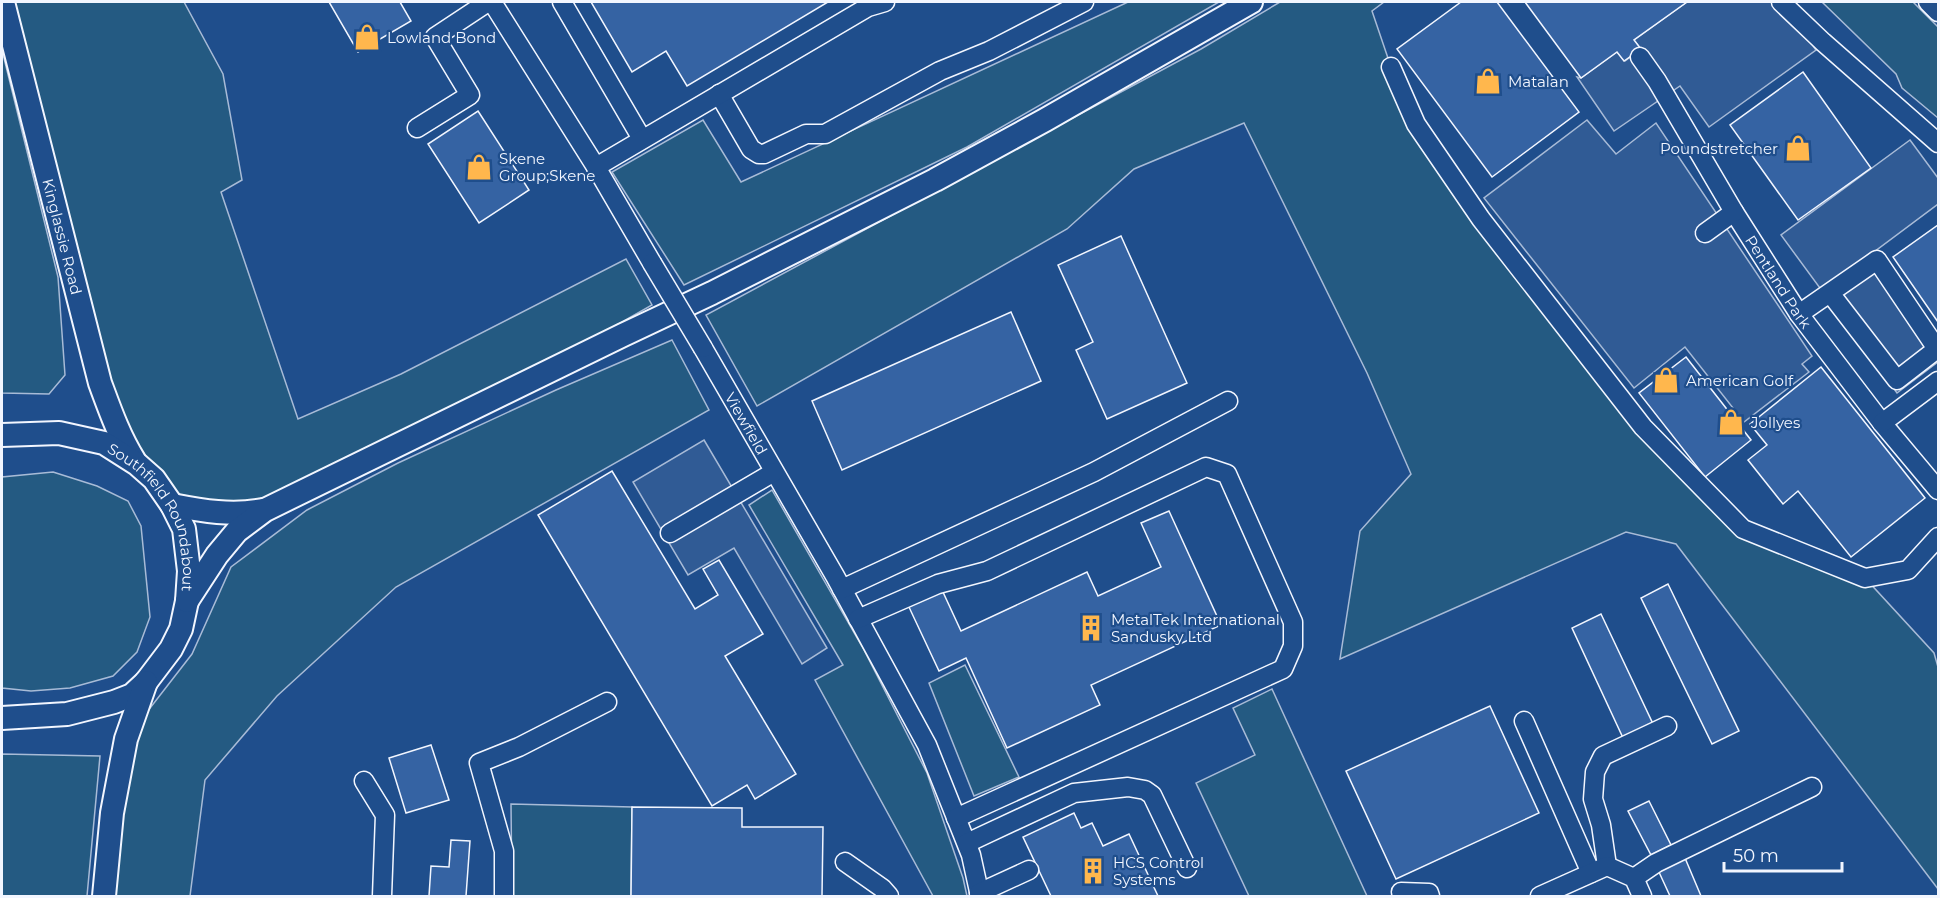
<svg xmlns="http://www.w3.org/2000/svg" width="1940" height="898" font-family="Montserrat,sans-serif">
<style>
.green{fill:#245a82;stroke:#a8bbd7;stroke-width:1.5}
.parking{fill:#305b95;stroke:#a8bbd7;stroke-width:1.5}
.building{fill:#3563a3;stroke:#f2f6ff;stroke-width:1.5}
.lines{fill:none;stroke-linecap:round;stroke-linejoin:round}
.minor-casing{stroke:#f2f6ff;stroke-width:21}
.major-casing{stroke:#f2f6ff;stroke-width:26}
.minor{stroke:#1f4e8c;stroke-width:18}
.major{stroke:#1f4e8c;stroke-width:22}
.minor-bridge-casing{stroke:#f2f6ff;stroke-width:21;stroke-linecap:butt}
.minor-bridge{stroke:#1f4e8c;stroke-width:18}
.labels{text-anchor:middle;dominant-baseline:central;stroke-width:4.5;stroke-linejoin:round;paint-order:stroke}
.poi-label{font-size:15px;fill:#f2f6ff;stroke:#1f4e8c;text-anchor:start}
.street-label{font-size:15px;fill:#f2f6ff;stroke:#1f4e8c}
</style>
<rect width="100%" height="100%" fill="#1f4e8c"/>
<g class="green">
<polygon points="3,2 184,2 223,74 242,180 221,192 298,419 401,374 626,259 652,305 587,342 451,409 345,458 287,488 265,510 172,505 124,444"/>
<polygon points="1128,2 1219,2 967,147 684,285 612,172 703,120 741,182"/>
<polygon points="1280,2 1384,2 1372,11 1391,67 1416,124 1643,427 1743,529 1865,578 1934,653 1938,667 1938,889 1676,544 1626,532 1340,659 1360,531 1411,474 1367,373 1244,123 1134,169 1067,229 757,406 706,315 1201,49"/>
<polygon points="1822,2 1913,2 1938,27 1938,118 1902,88 1896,74"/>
<polygon points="2,50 58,277 65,375 49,394 2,393"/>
<polygon points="672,340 709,410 396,587 277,696 205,780 190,896 104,896 126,739 192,654 231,567 307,510 398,463 556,390"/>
<polygon points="53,472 97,486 128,501 141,526 150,617 137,652 113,676 70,688 31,691 2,688 2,477"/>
<polygon points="772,490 864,650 927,773 963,878 967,896 933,896 815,680 843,665 749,505"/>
<polygon points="965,665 1019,777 974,796 929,683"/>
<polygon points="1272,689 1367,896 1249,896 1196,783 1255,755 1233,708"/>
<polygon points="2,754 100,756 87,896 2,896"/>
<polygon points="511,804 632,807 631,896 512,896"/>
</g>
<g class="parking">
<polygon points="1687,2 1777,2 1792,16 1816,50 1709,127 1680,86 1614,131 1577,77 1581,78 1617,52 1625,61 1641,49 1634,40"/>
<polygon points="1587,120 1616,154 1656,123 1812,356 1802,364 1809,372 1744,422 1685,347 1634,388 1484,198"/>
<polygon points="1910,140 1938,178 1938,204 1870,255 1938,348 1938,362 1897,393 1781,235"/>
<polygon points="704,440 827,648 802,664 734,548 688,575 633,482"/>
</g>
<g class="building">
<polygon points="329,2 400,2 411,21 358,52"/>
<polygon points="591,2 828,2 687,86 666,51 632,72"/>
<polygon points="1461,2 1497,2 1579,112 1492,177 1397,49"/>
<polygon points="1525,2 1687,2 1634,40 1641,49 1624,61 1617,52 1581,78"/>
<polygon points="1803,72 1871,168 1798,220 1730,125"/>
<polygon points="478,111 529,190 479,223 428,144"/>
<polygon points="1938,225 1938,322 1893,257"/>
<polygon points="1121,236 1187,383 1107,419 1076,350 1093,342 1058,265"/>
<polygon points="1011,312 1041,381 842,470 812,401"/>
<polygon points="1686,357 1751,440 1705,477 1639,393"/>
<polygon points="1821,367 1925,498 1851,557 1798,491 1783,504 1748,460 1767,445 1750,424"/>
<polygon points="612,471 695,609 718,595 703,569 719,560 763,634 725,656 796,774 755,799 747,785 712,806 538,515"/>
<polygon points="1169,511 1221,625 1091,685 1100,705 1007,748 966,658 939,671 908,605 942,590 961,631 1087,572 1098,596 1161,567 1141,523"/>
<polygon points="1668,584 1739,731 1712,744 1641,598"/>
<polygon points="1601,614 1654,726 1624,740 1572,628"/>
<polygon points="1490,706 1539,813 1396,879 1346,771"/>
<polygon points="431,745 449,800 406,813 389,758"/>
<polygon points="1649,801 1671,845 1651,855 1628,811"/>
<polygon points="632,807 742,808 742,827 823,827 822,896 631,896"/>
<polygon points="1074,813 1081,828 1092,823 1103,846 1129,834 1158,896 1051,896 1023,837"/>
<polygon points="451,840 470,841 466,896 429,896 431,866 449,867"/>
<polygon points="1685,858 1701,896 1670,896 1658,870"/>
</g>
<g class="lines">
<g class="minor-casing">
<g id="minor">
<polyline points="492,2 596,167 652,263"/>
<polyline points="562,2 642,139"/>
<polyline points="1781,2 1823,42 1938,143"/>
<polyline points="1928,2 1938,12"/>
<path id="s1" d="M1640,57L1657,81L1734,212L1799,314L1882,423L1938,490"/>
<polyline points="1391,67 1416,124 1481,219 1643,427 1743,529 1865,578 1908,570 1938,537"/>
<polyline points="719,94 751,149 759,154 764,154 806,134 825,134 940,71 989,51 1084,2"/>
<polyline points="417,128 470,95 435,37 488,2"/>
<polyline points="596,167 868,7 885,2"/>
<polyline points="1705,233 1734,212"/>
<polyline points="1799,314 1877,260 1937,349 1897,380 1830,293"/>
<path id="s2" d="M703,348L835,576L927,745L971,855L980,896"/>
<polyline points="1882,423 1938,381"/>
<polyline points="670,533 774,472"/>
<polyline points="842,589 1094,472 1228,401"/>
<polyline points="858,619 938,584 987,571 1206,467 1227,474 1293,622 1293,646 1283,669 956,818"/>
<polyline points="1524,721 1591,873"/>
<polyline points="364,781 385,815 382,896"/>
<polyline points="967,843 1074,793 1128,787 1145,790 1152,795 1187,868"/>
<polyline points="845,862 882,888 889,896"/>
<polyline points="1607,866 1601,825 1593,799 1595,772 1603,756 1667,726"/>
<polyline points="1634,878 1656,863 1812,787"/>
<polyline points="1401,892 1429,893 1430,896"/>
<polyline points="979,893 1029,870"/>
<polyline points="504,896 504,851 479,763 519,747 607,702"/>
<polyline points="1540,896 1607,866 1634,878 1642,896"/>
</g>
</g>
<g class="major-casing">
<g id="major">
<path id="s3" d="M3,2L100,383C110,410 119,436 134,460"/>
<path id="s4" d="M2,435L59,433L104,443L137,464L154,479L172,505L184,529L189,571L187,601L181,629L171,649L146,682L132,695L114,702L67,714L2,718"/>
<path d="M172,505C203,511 232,516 263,510"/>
<polyline points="187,601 217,555 237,531 265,510 623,335 712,293 935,180 1045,120 1251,2"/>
<polyline points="104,896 112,813 126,739 146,682"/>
</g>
</g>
<use href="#minor" class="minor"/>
<use href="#major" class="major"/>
<g class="minor-bridge-casing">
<polyline id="minor-bridge" points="652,263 703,348"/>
</g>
<use href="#minor-bridge" class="minor-bridge"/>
</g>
<defs>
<g id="shop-bare" transform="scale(2.07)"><path d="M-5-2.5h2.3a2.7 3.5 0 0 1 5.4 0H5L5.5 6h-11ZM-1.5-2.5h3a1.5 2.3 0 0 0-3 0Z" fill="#ffb74d" stroke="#1f4e8c" stroke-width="2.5" paint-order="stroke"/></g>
<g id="building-bare" transform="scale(2.07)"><path d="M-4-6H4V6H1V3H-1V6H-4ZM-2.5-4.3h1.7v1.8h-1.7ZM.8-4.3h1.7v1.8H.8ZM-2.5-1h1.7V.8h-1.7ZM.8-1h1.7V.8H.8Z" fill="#ffb74d" stroke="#1f4e8c" stroke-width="2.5" paint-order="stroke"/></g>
</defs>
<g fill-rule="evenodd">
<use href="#shop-bare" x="367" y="37"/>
<use href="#shop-bare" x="1488" y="81"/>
<use href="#shop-bare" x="1798" y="148"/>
<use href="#shop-bare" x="479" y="167"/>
<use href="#shop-bare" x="1666" y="380"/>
<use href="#shop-bare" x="1731" y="422"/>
<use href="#building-bare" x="1091" y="628"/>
<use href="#building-bare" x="1093" y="871"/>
</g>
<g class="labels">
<g class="poi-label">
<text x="387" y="37">Lowland Bond</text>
<text x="1508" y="81">Matalan</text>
<text x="1778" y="148" text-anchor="end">Poundstretcher</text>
<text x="499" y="158">Skene<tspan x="499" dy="17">Group;Skene</tspan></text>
<text x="1686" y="380">American Golf</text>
<text x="1751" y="422">Jollyes</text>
<text x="1111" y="619">MetalTek International<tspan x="1111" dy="17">Sandusky Ltd</tspan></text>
<text x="1113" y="862">HCS Control<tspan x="1113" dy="17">Systems</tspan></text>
</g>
<g class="street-label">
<text stroke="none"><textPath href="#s3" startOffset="242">Kinglassie Road</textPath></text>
<text stroke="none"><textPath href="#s1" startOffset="264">Pentland Park</textPath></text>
<text stroke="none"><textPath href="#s2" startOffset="87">Viewfield</textPath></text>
<text stroke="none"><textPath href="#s4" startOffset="198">Southfield Roundabout</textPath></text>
</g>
</g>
<rect width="1940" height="898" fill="none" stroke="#f2f6ff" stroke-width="6"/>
<path d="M1724 862v9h118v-9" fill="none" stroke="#f2f6ff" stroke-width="3"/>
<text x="1733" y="862" font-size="18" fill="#f2f6ff" stroke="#1f4e8c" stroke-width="4.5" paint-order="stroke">50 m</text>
</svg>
